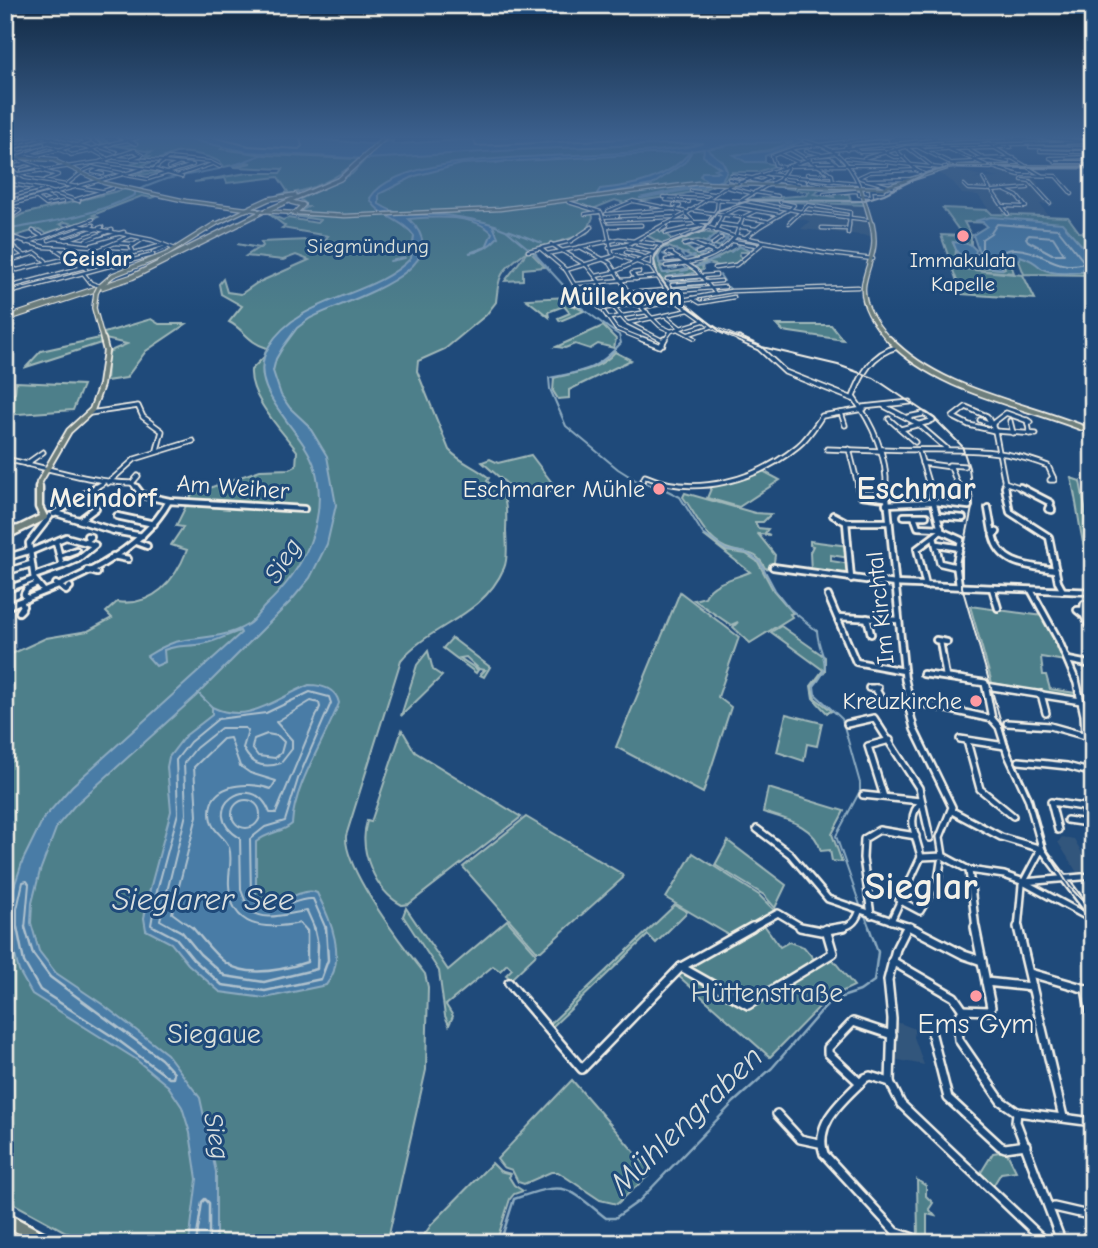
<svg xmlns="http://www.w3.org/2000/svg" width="1098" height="1248" font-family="'Comic Neue',sans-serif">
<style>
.built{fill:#33567c}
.green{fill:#4e7f8a;stroke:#a1b8b9;stroke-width:2}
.water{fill:#497ca6;stroke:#8dabc0;stroke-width:2}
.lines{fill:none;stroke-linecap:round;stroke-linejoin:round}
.shore-far1{stroke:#b0c2ce;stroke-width:2}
.shore{stroke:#b0c2ce;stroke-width:2.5}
.stream-far1{stroke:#8dabc0;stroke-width:2}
.stream{stroke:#8dabc0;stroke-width:2.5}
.ferry{stroke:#dadfde;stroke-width:2;stroke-dasharray:3.5 2.5;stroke-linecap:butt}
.minor-far5-casing{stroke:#f4f1e8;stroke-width:4.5}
.minor-far4-casing{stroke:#f4f1e8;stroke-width:5}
.minor-far3-casing{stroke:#f4f1e8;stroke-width:7}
.minor-far2-casing{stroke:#f4f1e8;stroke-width:10}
.minor-far1-casing{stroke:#f4f1e8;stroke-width:10}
.minor-casing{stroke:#f4f1e8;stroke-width:12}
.major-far3-casing{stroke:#f4f1e8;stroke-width:5}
.major-far2-casing{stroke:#f4f1e8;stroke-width:6}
.major-far1-casing{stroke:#f4f1e8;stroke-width:8}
.major-casing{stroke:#f4f1e8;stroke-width:11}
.highway-far2-casing{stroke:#f4f1e8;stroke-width:6}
.highway-far1-casing{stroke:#f4f1e8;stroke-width:7}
.highway-casing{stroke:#f4f1e8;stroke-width:18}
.minor-far5{stroke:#1f4a7a;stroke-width:2}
.minor-far4{stroke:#1f4a7a;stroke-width:2.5}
.minor-far3{stroke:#1f4a7a;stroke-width:3.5}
.minor-far2{stroke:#1f4a7a;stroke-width:4.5}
.minor-far1{stroke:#1f4a7a;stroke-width:5}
.minor{stroke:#1f4a7a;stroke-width:7}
.major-far3{stroke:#6d7e7c;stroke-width:2.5}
.major-far2{stroke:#6d7e7c;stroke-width:3.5}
.major-far1{stroke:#6d7e7c;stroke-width:4.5}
.major{stroke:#6d7e7c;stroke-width:6}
.highway-far2{stroke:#6d7e7c;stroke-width:3.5}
.highway-far1{stroke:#6d7e7c;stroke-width:4.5}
.highway{stroke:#6d7e7c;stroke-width:12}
.tram{stroke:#f4f1e8;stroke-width:2}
.rail{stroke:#f4f1e8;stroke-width:2}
.minor-bridge-casing{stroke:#f4f1e8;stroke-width:4.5;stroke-linecap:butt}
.major-bridge-casing{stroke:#f4f1e8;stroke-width:6;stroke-linecap:butt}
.highway-bridge-casing{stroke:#f4f1e8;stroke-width:6;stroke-linecap:butt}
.minor-bridge{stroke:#1f4a7a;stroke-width:2}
.major-bridge{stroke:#6d7e7c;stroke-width:3.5}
.highway-bridge{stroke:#6d7e7c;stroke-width:3.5}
.poi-dot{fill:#ff9aa2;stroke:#1f4a7a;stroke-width:2.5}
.labels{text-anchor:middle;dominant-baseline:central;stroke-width:6;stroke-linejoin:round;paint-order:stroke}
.far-park-label{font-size:21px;fill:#dbe0da;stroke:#1f4a7a}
.far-poi-label{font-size:21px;fill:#f4f1e8;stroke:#1f4a7a}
.far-quarter-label{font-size:23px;font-weight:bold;fill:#f4f1e8;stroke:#1f4a7a}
.street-label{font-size:24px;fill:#f4f1e8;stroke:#1f4a7a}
.poi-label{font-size:24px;fill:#f4f1e8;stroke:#1f4a7a;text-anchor:end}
.far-district-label{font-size:26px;font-weight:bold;fill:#f4f1e8;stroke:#1f4a7a}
.water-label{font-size:26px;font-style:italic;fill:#dadfde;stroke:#1f4a7a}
.quarter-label{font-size:28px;font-weight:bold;fill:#f4f1e8;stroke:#1f4a7a}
.near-park-label{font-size:28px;fill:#dbe0da;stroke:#1f4a7a}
.near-poi-label{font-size:28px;fill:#f4f1e8;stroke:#1f4a7a}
.district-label{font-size:32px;font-weight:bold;fill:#f4f1e8;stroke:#1f4a7a}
.near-water-label{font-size:32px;font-style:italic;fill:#dadfde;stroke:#1f4a7a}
.near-district-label{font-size:38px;font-weight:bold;fill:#f4f1e8;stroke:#1f4a7a}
</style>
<rect width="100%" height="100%" fill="#1f4a7a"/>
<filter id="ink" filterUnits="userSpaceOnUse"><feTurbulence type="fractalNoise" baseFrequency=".0143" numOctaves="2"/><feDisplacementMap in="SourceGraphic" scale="14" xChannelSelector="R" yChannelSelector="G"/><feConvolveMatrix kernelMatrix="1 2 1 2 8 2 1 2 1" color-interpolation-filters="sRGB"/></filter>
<g filter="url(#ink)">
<g class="built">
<polygon points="947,168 982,176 973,179 1000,178 985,173 997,171 1018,176 1033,176 1039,184 1037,184 1038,187 1055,204 1040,204 1049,217 992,214 978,195 962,194 953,182 936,171"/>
<polygon points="811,203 864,205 872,236 801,229 810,221 796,218 799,215 794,218 787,217 795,211 802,212"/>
<polygon points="1062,837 1074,839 1093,872 1078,874 1058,842"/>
<polygon points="897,1022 915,1029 914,1037 924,1065 894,1059 895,1023"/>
</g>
<g class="green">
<path d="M95,136L119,146L137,144L130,140L138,137L133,136H173L224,146L221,149L266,155L359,159C335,181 309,192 276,196L288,192L278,177L227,183L225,178L194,182L247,173H280L283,169L234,167L251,163L246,162L224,167C220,157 187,151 176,153C165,156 154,162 143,165L148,168L161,164L153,169L159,171L156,172L158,173L130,176L149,170L127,166L150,156L144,155L151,152L112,145L101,147L95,143H103L100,141H93L99,139Z"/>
<path d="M724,136L793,142L770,150L735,155C751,167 762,158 775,166L758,172H732C719,194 649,199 624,203L615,200L595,208L602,214H592L593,217L589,227L592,228L587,233L533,250L536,254L533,255L545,267L523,269V280L505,281L527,252L524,253C499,272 499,276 496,302L486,315L445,349L418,361L417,371L449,450C461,463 476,467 489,478L487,481C508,497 507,503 506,530C506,541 509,557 504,568C482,618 431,624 401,660L346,836C344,870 403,946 425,974L428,987L426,1070L387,1243H86L5,1199V657L46,638L88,631L112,618L106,612L117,602C153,607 175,581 187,550L171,545L183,527L176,526L192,494L260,470L290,469L296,466L297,451C281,430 249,397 251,370L264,357L267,348C247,342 244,329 229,322L242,306L221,294L219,284L223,279L227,292L241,294L257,283L309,260L296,255L283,260L246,256L258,248L237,244L260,248L263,246L261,242L308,240L321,245L328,236L282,228L285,226L269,214L283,220L288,218L317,223L320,220L287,215L321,216L299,212L308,207H303L305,203L300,199L352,174L372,152Z"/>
<polygon points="768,185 769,185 853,190 820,190 814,194 834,197 832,193 849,194 851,201 842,203 863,201 864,205 743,200 807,195 809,192"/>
<polygon points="126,189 159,195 151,198 142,196 93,215 98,217 78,225 65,222 60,224 66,227 46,233 39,229 12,237 5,234 5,224 23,214"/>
<polygon points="943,208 988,210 992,214 1068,217 1079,232 1093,233 1093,275 1024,274 1019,261 1010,262 1014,273 964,269 1023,275 1035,299 962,294 951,265 1003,269 1005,268 1001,260 1018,259 997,223 964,222 971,235 971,244 953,243 956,249 955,261 950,261 941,235 963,236"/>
<path d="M658,228L674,241L696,232L692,229H707L703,232L716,234L707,242L724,248L698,240L683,242V245L703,258L699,260L669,247L663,248L658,257L660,265L665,266L660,267L663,273C679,271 689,270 704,263L700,261L703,260L707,263L739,246L749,251L763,241L750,252H740L739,255L745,260L743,263L742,261L724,267L708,263L702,266L703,270L686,275L689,280L683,274L666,277L667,279L662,280L667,287L650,266H654L655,251L663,244L646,235Z"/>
<polygon points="569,297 571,304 584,311 560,321 558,318 570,313 564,306 548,312 549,317 526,299"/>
<polygon points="151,319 159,324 186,324 146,351 126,378 106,381 108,352 127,344 105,339 104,333"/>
<polygon points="777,325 831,325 843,340 783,331"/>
<polygon points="603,326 616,339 614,348 598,344 590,349 575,344 565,348 556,347"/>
<polygon points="100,338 101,343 26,367 41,351"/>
<path d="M615,352L631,360L569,390V398L558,399L553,391L554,378C576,372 598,371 615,352Z"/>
<polygon points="16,382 83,385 73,410 5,415 5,403 15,393"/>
<polygon points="531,455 559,492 515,491 482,462 490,459 498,463"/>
<polygon points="759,469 780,480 739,507 707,498 713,484 732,481"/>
<path d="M1071,478L1080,481L1093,551V579C1080,543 1079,511 1071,478Z"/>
<path d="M685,493L755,513L771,514L763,522H755L758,528L768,529L765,533L770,535L758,534L775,555L773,569L765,568C756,550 747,555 732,550C706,543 698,517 683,497Z"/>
<path d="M703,535L726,551L746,554L758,562L773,590L793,613L790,614L792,617L750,643L733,627L738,622L731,625L694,600L705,597C712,582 735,578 750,572Z"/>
<polygon points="810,541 848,546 849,558 831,555 831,561 850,564 851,577 811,572 810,552 813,546 810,545"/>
<polygon points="680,592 739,637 718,697 731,707 703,793 616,747"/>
<polygon points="970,606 1043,616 1066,658 1065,661 1041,657 1043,675 1046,675 1050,689 1075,693 1077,698 992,683"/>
<polygon points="781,626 825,657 825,671 812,687 815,698 832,711 827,713 813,698 811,686 823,670 771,632"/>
<polygon points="452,638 490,667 484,677 480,675 485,670 479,669 466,657 460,658 478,670 476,673 443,648"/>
<polygon points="428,651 433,670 442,676 401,716 417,665"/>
<polygon points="786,714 822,723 817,746 807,744 804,761 777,752"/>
<path d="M402,730L415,752L521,817L409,904L402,905C375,891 358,850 367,821L371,822L373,816Z"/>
<path d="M768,788L844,811L832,834L842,862L832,861L830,850L821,851C815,825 785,819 763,812Z"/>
<polygon points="526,817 622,874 623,878 541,951 537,951 463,867"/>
<polygon points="728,841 786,885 775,908 764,895 715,865"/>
<polygon points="693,853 759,895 774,910 773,914 734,936 729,935 666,898"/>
<polygon points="675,905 687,912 656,943 648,935 550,1029 548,1026"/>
<polygon points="406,908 448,970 507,920 536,953 535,956 511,979 506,975 512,969 507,964 500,971 493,966 446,1005 453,1016 449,1025 445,1016 439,971 403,916"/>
<polygon points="762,922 780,947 789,942 804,947 818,964 830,956 854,986 828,998 770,1057 676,974"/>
<polygon points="572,1080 650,1170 649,1175 617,1204 600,1200 558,1172 551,1172 524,1184 518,1182 512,1170 503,1167 497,1159"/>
<polygon points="1006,1151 1016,1171 1001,1173 993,1186 980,1174 993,1153"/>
<polygon points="492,1163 500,1171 511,1174 509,1177 514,1185 523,1191 514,1194 510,1199 496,1243 418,1243 432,1224"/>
<polygon points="917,1180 926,1186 926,1196 933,1203 929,1209 935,1216 927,1214 927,1239 918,1236"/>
</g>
<g class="water">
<path d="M173,136H284L369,144L393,141L392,144H398L520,136H861L808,139L765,156V162H746L734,155L769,151L793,142L741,143L707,149L723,162L727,171L722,180L703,187L642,198H639L704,184L709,182L700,176L702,172H719L715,169L720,168L703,156L704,149L691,151V153L685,162L652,185L596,195L600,189C634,186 668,179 690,152L462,164L415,176L379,194V204C404,220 417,213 444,215C461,217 479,220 495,225L493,226L498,237C490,246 481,252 469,253L486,247L492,233C475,214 433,217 409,219C463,271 341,301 309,319L297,328L283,347L276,359L273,371L281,395L290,408L308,425L327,456L336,505L327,544L310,578L290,602L196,696L75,805L57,826L40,871L32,903L31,923L39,951L56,973L102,1004L167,1054L200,1098L216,1172V1243H189L197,1179L190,1133L182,1107L168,1086L134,1058L32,994L19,971L9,932L11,896L23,860L43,819L72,786L241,633L240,631C227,635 217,641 203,644C189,647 178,644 164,650L165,662L156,666L147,656C155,651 166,645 175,642C200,636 224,639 247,625C254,621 259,612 265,606C303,571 329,521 315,468C304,428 242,391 269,346C299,296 373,298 411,258L414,236C403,219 376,216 370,198C405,140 636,165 704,143L534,149L366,159L247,152Z"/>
<path d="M991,217L1062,223L1093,258V270C1080,273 1053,276 1041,268C1038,265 1030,259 1020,256V259L1002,260V269L961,264L959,260L962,256L957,252L953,242L970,244L976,250L975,255L969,256L980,255L973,235L987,226L983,222L975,221Z"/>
<path d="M309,685C322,685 336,689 339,703C325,740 294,785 292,824C282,833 269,831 256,842V895C276,915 298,885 317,893C330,918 348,959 326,985L265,998L220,992L188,964L171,943L146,930L144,918L150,889L171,811L167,767L169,757L185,736L212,715V707C249,725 276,698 309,685Z"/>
</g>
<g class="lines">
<g class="shore-far1">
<polyline points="208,136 249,146 299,149 302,146 299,136"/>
<polyline points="473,136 476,146 688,136"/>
<path d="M997,224L1058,229L1085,263C1055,272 1042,249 1015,249C1000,249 994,260 978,260L976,256L982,249V239L991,233Z"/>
<polygon points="1029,235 1053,237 1064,254 1052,254 1028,241 1026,238"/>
<polygon points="267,734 278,736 284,742 281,753 275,758 258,756 252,748 254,739"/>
<circle cx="246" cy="814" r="14"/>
<polyline points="17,929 17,909 23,882 27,881 29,884 25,929"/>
<path d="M158,929L151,925L157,891L178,813L176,760L190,742L218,719L266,713L310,692L329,697L331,703L298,779L285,821L265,827L250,839L251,898C276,922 289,897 313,899L326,929"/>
<path d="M176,929L160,920L186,814L184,763L196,748L221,728H245L248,731L243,748C251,765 264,769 281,763L292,749V740L276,722L311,701L319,703L320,707L276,813H270C253,767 194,810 240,838L241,890L249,910C268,923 286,913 307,911L315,929"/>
<path d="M194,929L172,913L197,816L194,767L223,739L230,738L240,766L250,773L276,781L271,789C246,780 203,784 211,821C213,832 226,837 229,847C233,859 228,873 229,885C231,929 265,930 300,923L305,929"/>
</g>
<g class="shore">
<polyline points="17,927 24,962 40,990 115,1038 169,1078 173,1078 174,1073 161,1059 50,977 33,954 25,927"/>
<polyline points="155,927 176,938 193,959 222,985 265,991 321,979 328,960 326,927"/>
<polyline points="173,927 182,932 200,954 225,976 264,982 317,969 318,945 314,927"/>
<path d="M192,927C203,939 213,954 226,963C248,978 283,970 307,962V931L303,927"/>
<polyline points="196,1243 202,1202 205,1199 209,1203 209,1243"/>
</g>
<g class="stream-far1">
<polyline points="496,163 507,161"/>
<polyline points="232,166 264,154"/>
<polyline points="493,225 506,230 529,249"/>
<path d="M5,230C50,222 94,216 135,195V191L166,179L219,169"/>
<polyline points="508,230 542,243"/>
<polyline points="719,235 728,237 727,239"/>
<polyline points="723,238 728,240 725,241"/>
<polyline points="744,240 759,243 751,250 746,248"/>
<polyline points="740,243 738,246 745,248"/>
<polyline points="712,244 706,242 713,237"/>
<polyline points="701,245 705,246"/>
<polyline points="720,246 724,242"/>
<polyline points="687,247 693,246"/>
<polyline points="709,247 714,249"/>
<polyline points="676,249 677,252"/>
<polyline points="533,252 564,286 572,302"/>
<polyline points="693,252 701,249"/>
<polyline points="731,252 738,247"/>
<polyline points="663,254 667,256"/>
<polyline points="658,256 659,263 666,262"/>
<polyline points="683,256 681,254 688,253"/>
<polyline points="699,256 709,252"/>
<polyline points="683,259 694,256"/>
<polyline points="390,261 405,258"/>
<polyline points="668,262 677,262"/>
<polyline points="708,262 718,259"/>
<polyline points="695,267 708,264"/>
<polyline points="661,269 663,273 669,273"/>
<polyline points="669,269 677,268"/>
<polyline points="682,271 687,270 683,266"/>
<polyline points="692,273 694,275"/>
<polyline points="720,275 724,281"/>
<polyline points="667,277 684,274"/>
<polyline points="688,280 697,279"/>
<polyline points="670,282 688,280"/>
<polyline points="692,286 701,285"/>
<polyline points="728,287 730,289"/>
<polyline points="671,288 692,286"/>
<polyline points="676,293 685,295"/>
<path d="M577,305C592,314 605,327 619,335L621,343C596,371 584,371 549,378L550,389L566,426L618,469L637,481L658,487"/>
<path d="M662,488L680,497L703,534L727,550L747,553L760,562L775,590L790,609L817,631C819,658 835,663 814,686L815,694L842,719L860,783V791L836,836L861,908"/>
<polyline points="198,693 212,707"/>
<polyline points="864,913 870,929"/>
</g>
<path class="stream" d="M500,1243L514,1199C566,1181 565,1185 606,1218H615L639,1201L734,1102L772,1068L830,1001L860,991L874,981L878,952L869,927"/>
<g class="ferry">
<polyline points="791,136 803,140"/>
<polyline points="385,213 393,211"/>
</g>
<g class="minor-far5-casing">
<g id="minor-far5">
<polyline points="5,136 19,139"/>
<polyline points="44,136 90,149 107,158"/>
<polyline points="68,136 88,142"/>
<polyline points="118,136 136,144"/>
<polyline points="1073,136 1090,136"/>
<polyline points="87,137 94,140"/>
<polyline points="1028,137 1082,141"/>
<polyline points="933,140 1013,137"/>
<polyline points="93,141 99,144"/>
<path d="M804,141C833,146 847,158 859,185"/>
<polyline points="113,143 138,138"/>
<polyline points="12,144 44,136"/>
<polyline points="988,144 1041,175"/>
<polyline points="942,146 986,165"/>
<polyline points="100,147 116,152"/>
<polyline points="918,147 957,166"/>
<polyline points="996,147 1011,147 1008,145"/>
<polyline points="1030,147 1093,148"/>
<polyline points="10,148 57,136"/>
<polyline points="908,148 932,166"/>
<polyline points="91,149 112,144"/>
<polyline points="855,149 860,152 884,151"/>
<polyline points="950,149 994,148"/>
<polyline points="968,149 985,159"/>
<polyline points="18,150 43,144"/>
<polyline points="791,150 827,171 832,175 833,181"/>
<polyline points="833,150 933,140"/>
<polyline points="847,150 845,147 850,146 847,144 887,141"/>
<polyline points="927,150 946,149"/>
<polyline points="806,151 820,154"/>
<polyline points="1040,151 1073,152"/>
<polyline points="1075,152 1093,152"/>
<polyline points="28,153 38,155 89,142"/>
<polyline points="886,153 894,157 904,157"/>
<polyline points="780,154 797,162"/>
<polyline points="71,155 92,151"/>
<polyline points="20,156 49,146 70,154"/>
<polyline points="21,156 56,159"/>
<polyline points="807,157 837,153"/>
<polyline points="13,158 44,169"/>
<polyline points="115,158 164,161"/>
<polyline points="132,158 142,155 134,151"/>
<polyline points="846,158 941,168"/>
<polyline points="864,158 906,147 1093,142"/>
<polyline points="1050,158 1093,157"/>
<polyline points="1051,158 1056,162 1093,162"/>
<polyline points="813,159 830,158 837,164"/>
<polyline points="974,159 1014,158"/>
<polyline points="991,159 1008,162 1004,159"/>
<polyline points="100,162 156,170 182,177"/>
<polyline points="814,162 833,162"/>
<polyline points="953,163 974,162"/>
<polyline points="850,165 886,165"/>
<polyline points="788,166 850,165"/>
<polyline points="989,166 1019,175 1056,176 1072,194"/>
<polyline points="92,167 122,173"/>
<polyline points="782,167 775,165 772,156 794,148 891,136"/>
<polyline points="944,167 991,168"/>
<polyline points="8,168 25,178 102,191"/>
<polyline points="8,168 27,163"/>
<polyline points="168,168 178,164"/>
<polyline points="100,169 93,172 103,174"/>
<polyline points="154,169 168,158 210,162 220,167"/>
<polyline points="22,170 35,167"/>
<polyline points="916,170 924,174"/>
<polyline points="43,171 58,175 45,180"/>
<polyline points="83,171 93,167"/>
<polyline points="768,174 858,183"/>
<polyline points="807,174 831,175"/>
<polyline points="125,175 148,179 193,165 164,162"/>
<polyline points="179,175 212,164"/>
<polyline points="731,175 751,178"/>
<polyline points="5,176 99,162 135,150"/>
<polyline points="859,177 870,172 916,170 895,149"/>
<polyline points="860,178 893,187"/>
<polyline points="983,178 990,190"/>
<polyline points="729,179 742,182"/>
<polyline points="752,180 761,182 769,178 761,176"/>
<polyline points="869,180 912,179"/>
<polyline points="1022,180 1030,181 1050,203"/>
<polyline points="778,181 799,184"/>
<polyline points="741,182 810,159"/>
<polyline points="808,182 828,186"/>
<polyline points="5,183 45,190 79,201"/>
<polyline points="67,184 80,174"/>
<polyline points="771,184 779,180 789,166"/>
<polyline points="964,185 968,189 988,190"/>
<polyline points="726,187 751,193"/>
<polyline points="691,191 714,194"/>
<polyline points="992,191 1008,214"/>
<polyline points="993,191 1028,188"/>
<polyline points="755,192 778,196"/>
<polyline points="824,194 855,191 859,192 859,195 872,196 871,190 883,190"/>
<polyline points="13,196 39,189"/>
<polyline points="44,196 54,200 45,202"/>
<polyline points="663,197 746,201 803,212 869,220"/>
<polyline points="669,197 666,200 689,202"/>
<polyline points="19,198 45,191"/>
<polyline points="37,198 46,205 63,202"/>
<polyline points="77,199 113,188"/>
<polyline points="742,200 768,185"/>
<polyline points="568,202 601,212 606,226"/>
<polyline points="780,202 794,205 790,209"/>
<polyline points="674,205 680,206 676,209"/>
<polyline points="5,206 142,169"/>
<polyline points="1002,206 1026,207 1017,196 1006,191"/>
<polyline points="690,210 767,221"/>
<polyline points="608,211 633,201 687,212"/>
<polyline points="585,214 599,212"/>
<polyline points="606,214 674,209"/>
<polyline points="605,217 618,216"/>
<polyline points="607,220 676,217"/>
<polyline points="5,221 20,211 7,206"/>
<polyline points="670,222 692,221"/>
<polyline points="695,222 709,222 717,209 718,199"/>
<polyline points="789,223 808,205 850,212 849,226"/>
<polyline points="720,224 733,226"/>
<polyline points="77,225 81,226"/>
<polyline points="74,226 93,219"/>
<polyline points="614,226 641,225"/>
<polyline points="662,226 686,214"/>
<polyline points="703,226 695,223 686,214 723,188 734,184"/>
<polyline points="718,226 723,215 739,208 780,215"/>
<polyline points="740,226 743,217 756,211"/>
<polyline points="761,226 788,210"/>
</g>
</g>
<g class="minor-far4-casing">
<g id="minor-far4">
<polyline points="606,224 612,253 651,267 673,299 716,329 743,341"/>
<polyline points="698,224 733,236"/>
<polyline points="721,224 756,229"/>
<polyline points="77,225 152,240 175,249"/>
<polyline points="608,226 641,225"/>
<polyline points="822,228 848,229"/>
<polyline points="661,230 666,227"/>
<polyline points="33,231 43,237"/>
<polyline points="716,231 719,224"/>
<polyline points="666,233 699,226"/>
<polyline points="848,233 849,224"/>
<polyline points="5,235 44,247 133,252"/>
<polyline points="736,235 740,224"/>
<polyline points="737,236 823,253 873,259"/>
<polyline points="746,237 763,224"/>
<polyline points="55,238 89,242 124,232"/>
<polyline points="49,240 93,225"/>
<polyline points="66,240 102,227"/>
<polyline points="86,240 112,230"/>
<polyline points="733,241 756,245"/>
<polyline points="5,243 16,240"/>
<polyline points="26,243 79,224"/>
<polyline points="115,243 134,244"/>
<polyline points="551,244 587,266 599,281 604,296 626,322 664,341"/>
<polyline points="713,244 721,238"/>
<polyline points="684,245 691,243 715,253"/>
<polyline points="628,246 653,252"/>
<polyline points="5,247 16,248"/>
<polyline points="580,247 610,263 636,304"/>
<polyline points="540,248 566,270 580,294 589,297 601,309 634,304 644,307 731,291 858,287"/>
<polyline points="609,248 628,244 665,224"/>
<polyline points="57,250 86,269"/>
<polyline points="133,251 131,247 143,239"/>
<polyline points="528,251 571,241 592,227"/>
<polyline points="5,252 16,249 25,256 5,262"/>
<polyline points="153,252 166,247"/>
<polyline points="626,252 644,257"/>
<polygon points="667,253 672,253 671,254"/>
<polyline points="697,253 706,250"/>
<polyline points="547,254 619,239 663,245"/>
<polyline points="671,254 696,270 715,293"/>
<polyline points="25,256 36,253 46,261"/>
<polyline points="666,260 679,259"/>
<polyline points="5,263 17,270 94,252 131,236"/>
<polyline points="81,263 112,251"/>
<polyline points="110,266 153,255"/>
<polyline points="652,266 653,254 659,247 707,228"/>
<path d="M666,266C692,263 718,259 735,237"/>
<polyline points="715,268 736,265 764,242"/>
<polyline points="566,270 614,256"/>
<polyline points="84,274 91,283 100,286"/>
<polyline points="596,276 614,272 653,254"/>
<polyline points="636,279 632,273 639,272"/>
<polyline points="667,279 716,275"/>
<polyline points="575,284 657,277"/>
<polyline points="672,285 721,281"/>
<polyline points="5,288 84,267"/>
<polyline points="676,291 725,287"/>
<polyline points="5,294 109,266 126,255 163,245"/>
<polyline points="603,295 665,290"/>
<polyline points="692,298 700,303 734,297"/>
<polyline points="633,299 670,296"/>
<polyline points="572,304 592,301"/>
<polyline points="642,308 660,326 671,331"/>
<polyline points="604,312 616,329 646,341"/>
<polyline points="666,316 681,328"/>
<polyline points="610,318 647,312"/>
<polyline points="629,323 689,310"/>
<polyline points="678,329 695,338"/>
<polyline points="689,334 711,327"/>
<polyline points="664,341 671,331 703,321"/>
</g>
</g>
<g class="minor-far3-casing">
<g id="minor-far3">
<polyline points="642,339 660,346 665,339"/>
<polyline points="739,339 759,348 785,372 853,399"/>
<polyline points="663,344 664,339"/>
<polyline points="884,406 918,424 947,449"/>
<polyline points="863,407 910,402"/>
<polygon points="966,407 987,416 995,431 969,425 953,417"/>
<polyline points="90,413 138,406 143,417 162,431 157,450"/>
<polyline points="841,413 845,425"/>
<polyline points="926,415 933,420 928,422"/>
<polyline points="908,417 923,414"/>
<polyline points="889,419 915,442"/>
<polyline points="980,420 993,425"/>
<polyline points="1027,420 1030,434"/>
<polyline points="1010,421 1013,433"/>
<polyline points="993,423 1006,413 1031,422"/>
<polyline points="901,429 928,422"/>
<polyline points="995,431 1036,434"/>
<polyline points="995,431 1006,489"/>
<polyline points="827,449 880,451"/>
<polyline points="849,449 859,489"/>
<path d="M880,449C940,452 991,443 1048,466L1053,477"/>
<polyline points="919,452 930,489"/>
<path d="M5,459C44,467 94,483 132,483"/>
<polyline points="922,463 951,467 959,489"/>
<polyline points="26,464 43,452"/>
<polyline points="949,465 964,466"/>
<polygon points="1053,477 1054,480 1050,480"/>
<path d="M643,480L645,476C695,498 757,480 798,446C808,438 815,426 822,416L864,409"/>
<polyline points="1004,482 1025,489"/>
<polyline points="108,483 135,459 193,441"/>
<polyline points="132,483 137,489"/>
<polyline points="132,483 138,476"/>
<polyline points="93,489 103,483"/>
<path d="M886,489C888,457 872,423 853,397C861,375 872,353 897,347"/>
</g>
</g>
<g class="minor-far2-casing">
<g id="minor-far2">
<polyline points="136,487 142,495 169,501 304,509"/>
<polyline points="859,487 861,495 885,498"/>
<polyline points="886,487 905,681"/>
<polyline points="929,487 933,501"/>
<polyline points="959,487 961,494"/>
<polyline points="1005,487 1010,512 1049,537 1058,582 1063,591"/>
<polyline points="1020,487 1051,503 1048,509 1052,510 1051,507"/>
<polyline points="936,502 969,506"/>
<polyline points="886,504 931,502"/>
<polyline points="934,504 941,530"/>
<polyline points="988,508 992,531"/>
<polyline points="56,513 114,531 142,536"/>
<polyline points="54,514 96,487"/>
<polyline points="833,515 846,522 888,522"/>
<polyline points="117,516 154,524"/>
<polyline points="904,516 926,516"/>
<polyline points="914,516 918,527 941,528"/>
<polyline points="938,516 963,518"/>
<polyline points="80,520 96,508"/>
<polyline points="846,522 851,579"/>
<polyline points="5,528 18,529"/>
<polyline points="941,531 961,540 956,563 959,586"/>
<polygon points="993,531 997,532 993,535"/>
<path d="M993,535C1000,566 1029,566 1056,570"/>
<polyline points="934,537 940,563 957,567"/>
<polyline points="86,541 91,537 87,536"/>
<polyline points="136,542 147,546"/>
<polyline points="937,544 960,548"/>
<polyline points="30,552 66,537 95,545 78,559 62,566"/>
<polyline points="60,556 76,550"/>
<polyline points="113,556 128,559"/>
<polyline points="5,558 28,551"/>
<polyline points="773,567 895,584 1093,592"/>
<polyline points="87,570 97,573"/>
<polyline points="5,572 31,564"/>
<polyline points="34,576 62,566 56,542"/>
<polyline points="56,584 66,591 70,587"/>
<polyline points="926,586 917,549 941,531"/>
<polyline points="992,588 998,608"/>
<polyline points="5,590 34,579"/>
<polyline points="43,590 34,579 29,543 50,516"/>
<polyline points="1031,590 1059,641 1076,681"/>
<polyline points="828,596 856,662 904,671"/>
<polyline points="27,599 24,594 27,589 37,584"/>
<polyline points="21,601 23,606 19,612 22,609"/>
<path d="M5,607C64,584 137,559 169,501"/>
<polygon points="1077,610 1083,610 1082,614"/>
<polyline points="1083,610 1084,604 1093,605"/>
<polyline points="1083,614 1093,632"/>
<polyline points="838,617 898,620"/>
<polyline points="867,618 871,634"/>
<polyline points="936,640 947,642"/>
<polyline points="940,641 946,677"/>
<polyline points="1068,660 1093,665"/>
<polyline points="923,674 971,681"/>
</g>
</g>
<g class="minor-far1-casing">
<g id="minor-far1">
<polyline points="905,679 910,701"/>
<polyline points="959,679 985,683 992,719 999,727 1008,755 1028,798 1043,851 1086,908"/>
<polyline points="1076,679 1084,715 1085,734"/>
<polyline points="986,686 1081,701"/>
<polyline points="869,688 878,688"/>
<polyline points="875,688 883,701 908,704"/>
<polyline points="1041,694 1046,713"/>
<polyline points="910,701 908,704 914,729 952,807 940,837 943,856 969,870 1004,875 1024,882 1093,876"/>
<polyline points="911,701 992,719"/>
<polyline points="1007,723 1050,726 1093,738"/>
<polyline points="847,724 874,718 919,788 930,838"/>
<polyline points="960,739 1005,746"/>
<polyline points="967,741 980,789 1013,816"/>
<polyline points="1019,761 1067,766 1093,773"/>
<polyline points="863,795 920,801"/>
<polyline points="884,797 868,746 890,740"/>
<polyline points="1083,807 1093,834"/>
<polyline points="1083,807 1093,798"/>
<polyline points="952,811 1001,837 1038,848 1039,853 1022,885 1018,929"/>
<polyline points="1067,820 1088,823"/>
<polyline points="757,829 790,854 828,899 916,929"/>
<polyline points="1058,830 1051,802 1083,807"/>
<path d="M921,857C917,838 904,816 922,802"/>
<polyline points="921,857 943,856"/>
<polyline points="969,870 976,929"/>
<polyline points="1025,883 1093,920"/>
<polyline points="899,900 920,911 938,881 941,861"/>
<polyline points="871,915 863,858 864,839 879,830 916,836"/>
<polyline points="891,921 921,857"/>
<polyline points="749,929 778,913 805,929"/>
<path d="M836,929C849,926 855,924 859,912"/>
<polyline points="906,929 907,926"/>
</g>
</g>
<g class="minor-casing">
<g id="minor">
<polyline points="800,927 821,931 844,927"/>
<polyline points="907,927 896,949 888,980 892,1019 890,1082 901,1104 1047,1243"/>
<polyline points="910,927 964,955 982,961"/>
<polyline points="1018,927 1063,1117"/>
<polyline points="892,961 954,997 963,1010"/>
<polyline points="681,967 748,1005 833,953 826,929"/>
<polyline points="1030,973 1093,991"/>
<polyline points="986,982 1032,987"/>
<polyline points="509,983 582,1069 681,967 752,927"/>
<polyline points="1086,989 1093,1025"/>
<polyline points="963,1010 957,1020 959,1040 1001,1101 1017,1112 1093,1122"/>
<polyline points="963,1010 989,1011 991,1007 975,927"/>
<polyline points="932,1035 948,1098 1000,1146 1005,1148 1026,1145"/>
<path d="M890,1082L870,1076L865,1078C845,1099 813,1122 824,1154L896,1232L927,1243"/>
<polyline points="860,1083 828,1053 828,1048 853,1022 892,1035"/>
<polyline points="1017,1112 1016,1122 1062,1243"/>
<polyline points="777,1114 800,1139 819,1143"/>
<polyline points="1054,1207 1093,1216"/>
</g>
</g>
<g class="major-far3-casing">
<g id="major-far3">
<polyline points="5,157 53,160 104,183 186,201 262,211 345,216 500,209 698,183 883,188 953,166 1093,167"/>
<polyline points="5,158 11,144 25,136"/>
<polyline points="861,189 872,226"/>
<polyline points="212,226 245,210"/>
</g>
</g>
<g class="major-far2-casing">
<g id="major-far2">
<path d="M872,224C878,251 869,258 864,283C860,304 877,327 890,341"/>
<polyline points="99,287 113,275 167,254 215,224"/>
<polyline points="96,293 94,308 103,341"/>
</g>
</g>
<g class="major-far1-casing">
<g id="major-far1">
<path d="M889,339C940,393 1027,404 1093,432"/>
<polyline points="39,489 39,483 69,431 92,410 101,385 106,351 103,339"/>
</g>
</g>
<g class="major-casing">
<polyline id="major" points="5,536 44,517 39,507 39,487"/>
</g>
<g class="highway-far2-casing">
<g id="highway-far2">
<polyline points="291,202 303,205 294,214"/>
<polyline points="245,210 269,199 295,195"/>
<polyline points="265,211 340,179 387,136"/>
<polyline points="234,226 262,212"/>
</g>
</g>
<g class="highway-far1-casing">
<polyline id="highway-far1" points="5,319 132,277 238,224"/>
</g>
<g class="highway-casing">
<g id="highway">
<polyline points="5,1219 50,1243"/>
<polyline points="5,1234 21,1243"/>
</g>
</g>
<use href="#minor-far5" class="minor-far5"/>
<use href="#minor-far4" class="minor-far4"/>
<use href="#minor-far3" class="minor-far3"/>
<use href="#minor-far2" class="minor-far2"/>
<use href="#minor-far1" class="minor-far1"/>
<use href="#minor" class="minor"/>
<use href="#major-far3" class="major-far3"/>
<use href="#major-far2" class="major-far2"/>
<use href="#major-far1" class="major-far1"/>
<use href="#major" class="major"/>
<use href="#highway-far2" class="highway-far2"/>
<use href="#highway-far1" class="highway-far1"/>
<use href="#highway" class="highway"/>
<polyline class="tram" points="5,156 11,144 24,136"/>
<polyline class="rail" points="1093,167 951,167 927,173 884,194 861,201 751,200 717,211 703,231 661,247 654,260 658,276 669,290 721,332 762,347 838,365 874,378 935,419 962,446 969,468 973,503 962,557 962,587 1007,743 1030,796 1045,848 1070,887 1093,912"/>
<g class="minor-bridge-casing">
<polyline id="minor-bridge" points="738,183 741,182"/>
</g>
<g class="major-bridge-casing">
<polyline id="major-bridge" points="96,293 99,287"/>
</g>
<g class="highway-bridge-casing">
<polyline id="highway-bridge" points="259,212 262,211"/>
</g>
<use href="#minor-bridge" class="minor-bridge"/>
<use href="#major-bridge" class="major-bridge"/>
<use href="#highway-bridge" class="highway-bridge"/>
</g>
</g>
<linearGradient id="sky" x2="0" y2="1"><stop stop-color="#112943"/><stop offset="0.44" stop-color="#3c608d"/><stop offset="1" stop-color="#3c608d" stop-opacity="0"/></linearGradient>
<rect width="1098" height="311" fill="url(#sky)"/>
<g class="poi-dot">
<circle cx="963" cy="236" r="7"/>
<circle cx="659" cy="489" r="7"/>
<circle cx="976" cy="701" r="7"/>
<circle cx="976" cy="996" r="7"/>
</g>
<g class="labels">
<g class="far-park-label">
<text x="368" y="246">Siegmündung</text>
</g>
<g class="far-poi-label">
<text x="963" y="260">Immakulata<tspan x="963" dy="24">Kapelle</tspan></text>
</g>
<g class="far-quarter-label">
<text x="97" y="258">Geislar</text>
</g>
<g class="street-label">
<text transform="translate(233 487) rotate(4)">Am Weiher</text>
<text transform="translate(880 608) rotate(-96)">Im Kirchtal</text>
</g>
<g class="poi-label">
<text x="645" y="489">Eschmarer Mühle</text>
<text x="962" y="701">Kreuzkirche</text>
</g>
<g class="far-district-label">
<text x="621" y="297">Müllekoven</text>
</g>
<g class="water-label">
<text transform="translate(283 561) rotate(-58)">Sieg</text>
<text transform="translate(216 1136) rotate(79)">Sieg</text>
</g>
<g class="quarter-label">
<text x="103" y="498">Meindorf</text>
</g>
<g class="near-park-label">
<text x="767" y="993">Hüttenstraße</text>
<text x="214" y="1034">Siegaue</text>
</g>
<g class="near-poi-label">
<text x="976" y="1024">Ems Gym</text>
</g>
<g class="district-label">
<text x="916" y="488">Eschmar</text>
</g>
<g class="near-water-label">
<text x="203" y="899">Sieglarer See</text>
<text transform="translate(686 1120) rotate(-44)">Mühlengraben</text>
</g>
<g class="near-district-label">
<text x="921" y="887">Sieglar</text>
</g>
</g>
<rect width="1098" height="1248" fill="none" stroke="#1f4a7a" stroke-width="28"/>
<rect x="14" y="14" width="1070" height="1220" fill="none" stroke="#f4f1e8" stroke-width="2.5" filter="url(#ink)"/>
</svg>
